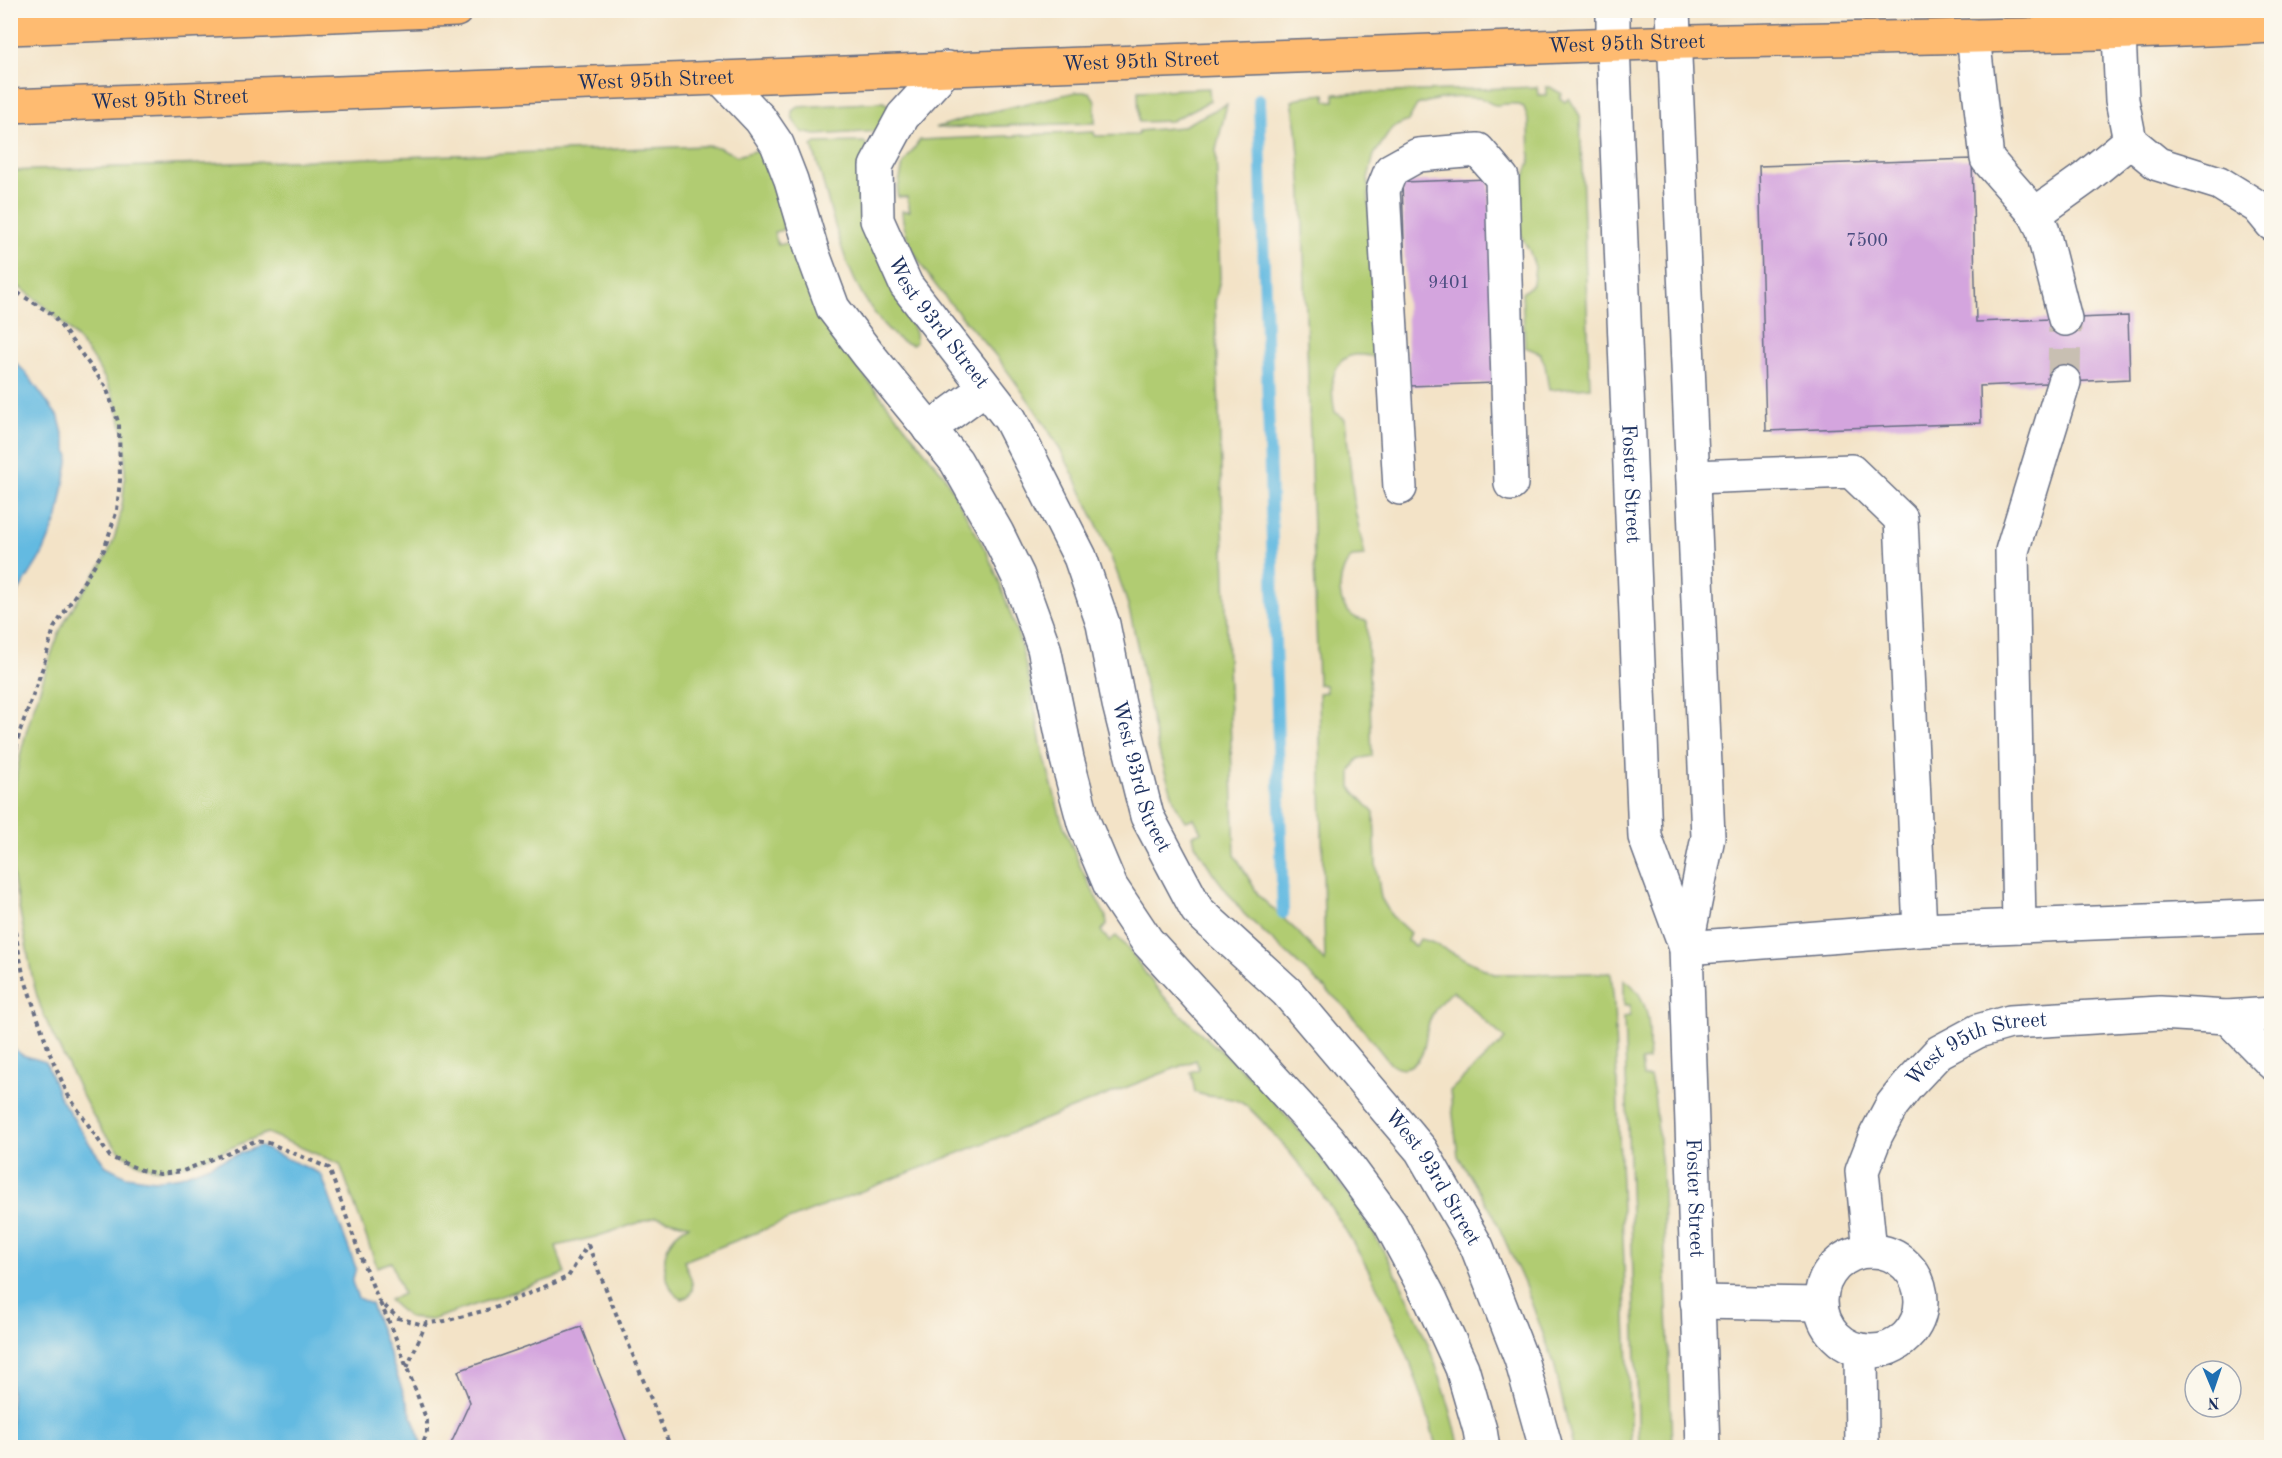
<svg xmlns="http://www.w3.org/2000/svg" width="2282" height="1458" font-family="'Old Standard TT',serif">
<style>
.green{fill:#b1cc72;stroke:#667e68;stroke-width:1.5}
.water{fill:#64bae1;stroke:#4074a0;stroke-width:1.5}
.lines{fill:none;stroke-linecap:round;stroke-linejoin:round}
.stream{stroke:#64bae1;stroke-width:12}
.building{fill:#d4a5de}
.minor-tunnel{stroke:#c8bfb2;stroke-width:33;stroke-dasharray:33 16;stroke-linecap:butt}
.minor-casing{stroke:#676e83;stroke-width:36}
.major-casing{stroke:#676e83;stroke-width:36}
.path{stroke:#676e83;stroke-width:4;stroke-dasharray:4.5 4.5;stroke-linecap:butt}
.minor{stroke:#fff;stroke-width:33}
.major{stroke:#febb71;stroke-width:33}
.labels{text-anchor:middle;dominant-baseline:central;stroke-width:4.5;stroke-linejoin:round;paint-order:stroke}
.number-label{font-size:18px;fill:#494c7e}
.street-label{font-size:21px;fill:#1b2f5e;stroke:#fbf7ec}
</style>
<rect width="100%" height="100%" fill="#fbf7ec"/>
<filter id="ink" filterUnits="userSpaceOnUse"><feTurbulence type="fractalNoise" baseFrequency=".0167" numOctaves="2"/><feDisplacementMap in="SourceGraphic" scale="12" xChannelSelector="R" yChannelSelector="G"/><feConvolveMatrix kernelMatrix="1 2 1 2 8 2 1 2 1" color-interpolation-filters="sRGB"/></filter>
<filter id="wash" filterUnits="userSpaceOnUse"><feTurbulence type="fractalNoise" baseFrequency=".008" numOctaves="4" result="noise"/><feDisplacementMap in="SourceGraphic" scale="24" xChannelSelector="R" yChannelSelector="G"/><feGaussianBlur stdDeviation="1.35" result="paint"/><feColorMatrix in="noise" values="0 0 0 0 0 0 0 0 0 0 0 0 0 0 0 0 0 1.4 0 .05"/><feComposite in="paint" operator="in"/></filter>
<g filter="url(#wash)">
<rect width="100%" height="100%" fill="#f3e3c7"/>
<g class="green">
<path d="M1537,87L1538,95H1546V87H1550L1562,94L1560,98L1565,102L1569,98L1580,116L1590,387L1549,390L1545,365L1540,353L1525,347L1522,293L1533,284L1535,267L1530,252L1520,234L1519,193L1530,162L1529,123L1524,107C1513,102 1509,104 1497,105C1490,105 1486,99 1479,98C1459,96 1436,98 1417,105L1408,121L1392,128L1374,155L1368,178L1373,316L1382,358C1374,357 1362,354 1354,355C1328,360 1331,393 1335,412L1345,419L1355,510L1365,556L1352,557C1338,570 1334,603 1353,616C1356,619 1363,620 1367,621L1372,756L1358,759L1351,771V788L1374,813L1376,864L1381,898L1391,915L1410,933L1407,941L1416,946L1420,939L1429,941L1494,974L1611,973L1614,1004L1631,1447H1573L1554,1363L1524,1283L1493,1214L1458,1156L1450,1091L1505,1039L1453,991C1442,999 1435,1007 1430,1020C1423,1035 1429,1057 1410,1066C1402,1070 1396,1067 1389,1062L1346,1008L1244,914L1213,873L1195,844L1193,835L1201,832L1194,818L1186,821C1176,810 1173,797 1169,784C1148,725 1144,662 1127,602C1113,556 1091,511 1070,468C1051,430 1025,395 1000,361C969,321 904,265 902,211H910L907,197H898L897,193L903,164L920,140L1094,132L1095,136L1138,135L1139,131L1181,127L1227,104L1216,150L1220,279L1215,302L1235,855L1259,896L1298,932L1325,962L1319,693L1326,692L1325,685L1318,684L1302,193L1297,129L1292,101L1305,96L1325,94L1326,101H1334V94Z"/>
<polygon points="1209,88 1210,101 1171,121 1139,122 1138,91"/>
<polygon points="1076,92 1090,92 1095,102 1095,123 935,128 977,115"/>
<polygon points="883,102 890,106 893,113 881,131 816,135 802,132 793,120 792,111 799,107"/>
<path d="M864,142L870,149C861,170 859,189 863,211L915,333L916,342L913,345C900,343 892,334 883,324C838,271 834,210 812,146L816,143Z"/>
<path d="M705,146L718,147L737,156L758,150C774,173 784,202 783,230L774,232L778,245L786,243L793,250L807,289L838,343L944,475L987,553L999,581L1019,638L1032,691L1041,744L1061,819L1079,864L1106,917L1107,925L1101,931L1109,941L1116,936C1131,949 1140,967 1152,982C1162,995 1174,1008 1186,1019C1211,1044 1239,1065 1263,1090C1361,1194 1427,1307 1460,1447H1436C1409,1336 1355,1227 1279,1140C1267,1128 1255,1110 1240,1102C1226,1095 1208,1099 1195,1092L1191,1072L1199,1069L1196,1060L684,1261C688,1274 702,1293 682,1299C674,1295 671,1290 668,1281C660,1258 666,1237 689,1225L656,1217L595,1237L556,1246L565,1274L431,1320L409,1318L389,1300L403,1294L391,1262L377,1267L340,1164L267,1133C240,1143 187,1169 161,1169C116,1168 89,1111 73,1076C64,1056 52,1036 44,1015C32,988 29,957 23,928C19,904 12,880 11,856C8,795 21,742 41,686C48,665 54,642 64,623C75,601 91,582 104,561C122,529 126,489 125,452C123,381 69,318 11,282L10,171Z"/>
<path d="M1624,979C1651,997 1651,1031 1648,1060L1641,1061L1643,1077H1650L1654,1094L1662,1168L1672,1447H1639L1624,1017L1630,1016V1005H1624Z"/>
</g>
<g class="water">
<polygon points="11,358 26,373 59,418 69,457 58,517 43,553 11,604"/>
<polygon points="11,1046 22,1055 46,1062 59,1096 91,1146 106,1166 126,1176 154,1180 181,1176 259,1146 321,1174 356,1268 352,1282 358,1298 371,1304 421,1441 418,1447 11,1447"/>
</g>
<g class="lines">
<polyline class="stream" points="1259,99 1283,913"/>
</g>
<g id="blocks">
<g class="building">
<polygon points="1972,159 1976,322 2128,316 2130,379 1980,386 1981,423 1766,431 1759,166"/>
<polygon points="1489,179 1496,383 1409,386 1402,182"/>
<polygon points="581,1327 629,1448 449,1448 470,1402 458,1371"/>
</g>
</g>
</g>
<g filter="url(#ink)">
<use href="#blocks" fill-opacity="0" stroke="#676e83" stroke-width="1.5"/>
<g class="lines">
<polyline class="minor-tunnel" points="2064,382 2065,319"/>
<g class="minor-casing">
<g id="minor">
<path id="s1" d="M1613,10V45L1645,837L1686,948"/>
<path id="s2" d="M1673,10L1708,837L1686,948L1703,1448"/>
<polyline points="2119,34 2122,100 2130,141 2158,164 2219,183 2258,207 2272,224"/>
<polyline points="1973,36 1987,159 2035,214 2042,228 2065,319"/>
<path id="s3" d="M947,68L903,116L876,166L877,220L906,285L1010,419L1080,557L1103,624L1119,704L1147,816L1197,910L1287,992L1421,1150L1477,1247L1521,1359L1546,1448"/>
<polyline points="720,77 760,119 777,144 791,180 813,254 833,308 868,354 956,461 997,533 1018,576 1044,648 1067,759 1084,823 1111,887 1147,941 1328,1139 1390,1223 1431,1300 1462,1368 1480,1430 1483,1448"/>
<polyline points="2035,214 2084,179 2130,141"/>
<polyline points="929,429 985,388"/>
<polyline points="1693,477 1851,471 1901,519 1920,930"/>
<polyline points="1400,488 1383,190 1391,170 1418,155 1478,150 1502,178 1511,484"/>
<polyline points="2019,926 2012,551 2064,382"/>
<polyline points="1686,948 1920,930 2272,916"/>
<polyline points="2227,1017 2272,1063"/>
<path id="s4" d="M1870,1251L1862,1171L1876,1135L1892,1105L1907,1086L1939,1052L1978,1031L2010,1022L2160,1013L2227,1017L2272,1014"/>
<circle cx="1871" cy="1301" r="50"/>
<polyline points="1697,1302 1820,1304"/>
<polyline points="1861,1350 1862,1448"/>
</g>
</g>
<g class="major-casing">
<g id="major">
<polyline points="10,28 456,10"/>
<path id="s5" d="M10,106C537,85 1063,64 1590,45C1817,37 2044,38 2272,26"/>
</g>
</g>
<g class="path">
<polyline points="10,288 52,314 106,387 119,424 120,480 117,510 104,550 54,628 43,667 19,734 10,785"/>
<polyline points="10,905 23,974 50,1054 68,1095 110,1157 141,1170 160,1174 183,1171 255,1141 269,1143 329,1168 363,1263 379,1301 398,1318 420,1324 445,1321 494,1308 568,1277 588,1244"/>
<polyline points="588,1245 671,1448"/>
<polyline points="380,1303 392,1328 427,1421 427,1434 421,1448"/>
<polyline points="407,1368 426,1323"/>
</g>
<use href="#minor" class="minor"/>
<use href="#major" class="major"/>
</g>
</g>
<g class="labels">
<g class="number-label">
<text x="1867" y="241">7500</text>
<text x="1449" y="283">9401</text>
</g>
<g class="street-label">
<text stroke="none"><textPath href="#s5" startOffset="1618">West 95th Street</textPath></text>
<text stroke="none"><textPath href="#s5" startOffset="1132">West 95th Street</textPath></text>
<text stroke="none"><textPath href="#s5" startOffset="646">West 95th Street</textPath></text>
<text stroke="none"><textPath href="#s5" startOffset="160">West 95th Street</textPath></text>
<text stroke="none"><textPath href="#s3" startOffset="296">West 93rd Street</textPath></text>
<text stroke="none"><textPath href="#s1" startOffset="474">Foster Street</textPath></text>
<text stroke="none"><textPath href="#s3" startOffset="800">West 93rd Street</textPath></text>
<text stroke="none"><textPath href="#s4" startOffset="260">West 95th Street</textPath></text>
<text stroke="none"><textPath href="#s3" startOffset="1304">West 93rd Street</textPath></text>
<text stroke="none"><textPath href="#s2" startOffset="1191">Foster Street</textPath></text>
</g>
</g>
<rect width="2282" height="1458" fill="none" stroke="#fbf7ec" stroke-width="36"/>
<g transform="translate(2213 1389) rotate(178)"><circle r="28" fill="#fbf7ec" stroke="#a1a7b3" stroke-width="1.5"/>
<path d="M0-4.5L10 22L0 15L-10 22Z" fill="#1f6fb2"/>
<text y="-9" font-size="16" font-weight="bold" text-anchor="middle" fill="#1b2f5e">N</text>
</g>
</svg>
